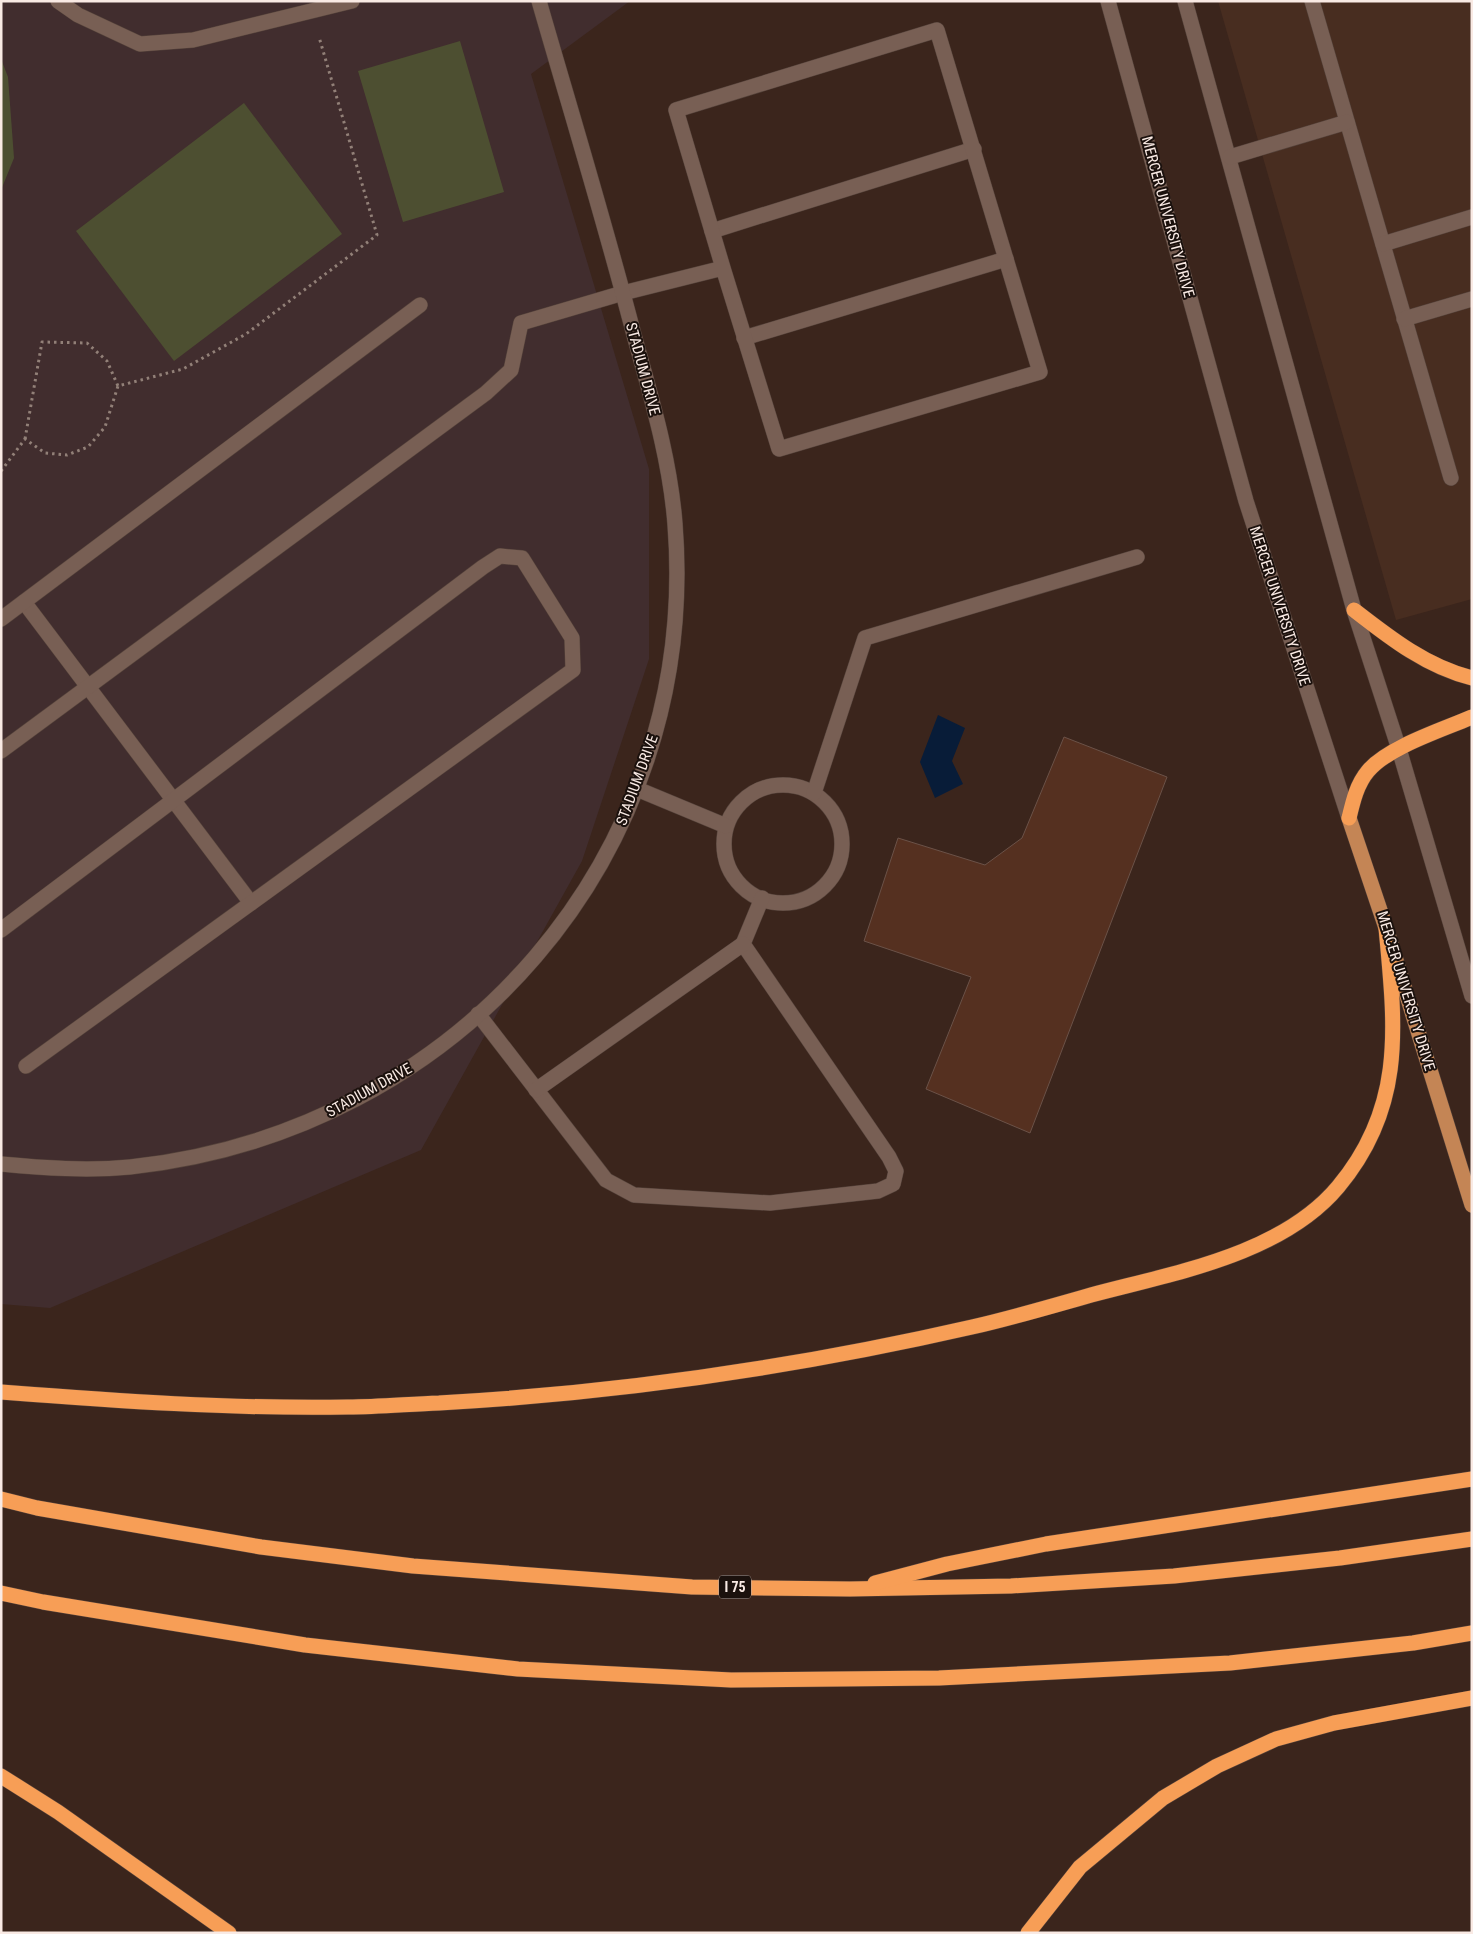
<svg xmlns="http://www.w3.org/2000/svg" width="1473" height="1934" font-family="'Roboto Condensed',sans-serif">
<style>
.built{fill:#482d20}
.education{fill:#412d2e}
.green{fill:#4d4f31}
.water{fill:#081c38}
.building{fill:#553020;stroke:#6b5248}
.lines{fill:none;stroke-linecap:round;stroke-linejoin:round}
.minor-casing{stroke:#55433b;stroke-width:16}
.major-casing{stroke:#55433b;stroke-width:16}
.highway-casing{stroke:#55433b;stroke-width:16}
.path{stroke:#928078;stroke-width:3;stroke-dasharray:2.5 4;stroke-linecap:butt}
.minor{stroke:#785f54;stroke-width:15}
.major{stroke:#c48555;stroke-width:15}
.highway{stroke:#f79e56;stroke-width:15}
.labels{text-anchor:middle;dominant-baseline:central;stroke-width:4;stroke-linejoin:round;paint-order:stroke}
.shield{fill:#1b110d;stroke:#b6a9a4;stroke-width:1}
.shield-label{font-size:14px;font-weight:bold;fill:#f9eae4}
.street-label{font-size:15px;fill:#f9eae4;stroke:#1b110d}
</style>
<rect width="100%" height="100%" fill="#3b251c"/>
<polygon class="built" points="1218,1 1472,1 1472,599 1396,620"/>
<polygon class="education" points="1,1 630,1 531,74 649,469 649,659 582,861 421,1150 50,1308 1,1304"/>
<g class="green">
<polygon points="460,41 504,192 403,222 358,71"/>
<polygon points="1,59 8,77 14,158 1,190"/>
<polygon points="244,103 342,234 174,361 76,231"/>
</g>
<polygon class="water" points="938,715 965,728 952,761 963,784 935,798 920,762"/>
<polygon class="building" points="1064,737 1167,777 1030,1133 926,1089 971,977 864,941 898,838 985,865 1022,838"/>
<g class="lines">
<g class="minor-casing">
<g id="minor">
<polyline points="58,1 78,15 140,44 193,40 352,1"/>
<polyline points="1108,1 1246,501 1349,818"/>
<polyline points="1185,1 1354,610 1399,749 1472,996"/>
<polyline points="1312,1 1451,478"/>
<polyline points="1230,157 1347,122"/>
<polyline points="712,231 974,149"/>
<polyline points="1383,244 1472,217"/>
<polyline points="1404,319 1472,299"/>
<polyline points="744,338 1006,259"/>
<polyline points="24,602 251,903"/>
<polyline points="1,619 420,305"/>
<polyline points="1,751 486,393 511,370 521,323 623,293 723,268 676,110 937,30 1040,372 779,449 723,268"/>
<circle cx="783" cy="844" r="59"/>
<polyline points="637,789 726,826"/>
<polyline points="814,793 865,638 1137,557"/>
<polyline points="1,930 483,567 500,556 522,558 572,638 573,670 26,1066"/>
<polyline points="478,1014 606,1180 634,1195 770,1203 878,1191 893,1184 896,1171 889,1157 743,944 762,898"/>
<polyline points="536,1090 743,944"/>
<path d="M1,1164C44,1168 87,1171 130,1167C458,1132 701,856 675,524C670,459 651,397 634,335C605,223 571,112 539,1"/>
</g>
</g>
<g class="major-casing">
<polyline id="major" points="1349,818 1386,928 1472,1205"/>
</g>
<g class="highway-casing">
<g id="highway">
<path d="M1354,610C1390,638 1427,667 1472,678"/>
<path d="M1349,818C1353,801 1357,784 1368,771C1388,747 1442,730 1472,717"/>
<path d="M1,1392C117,1401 232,1409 348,1407C379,1407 409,1404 439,1403C619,1393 797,1367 972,1327C1012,1318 1052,1306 1091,1295C1173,1273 1281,1255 1338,1187C1406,1106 1395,1025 1386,928"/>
<polyline points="1,1499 37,1508 261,1547 413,1566 692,1587 850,1589 1011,1586 1174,1576 1340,1558 1472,1539"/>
<polyline points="875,1583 947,1564 1046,1544 1472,1479"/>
<polyline points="1,1593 43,1602 305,1645 518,1669 731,1680 939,1678 1230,1663 1413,1643 1472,1633"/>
<polyline points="1,1776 58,1812 229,1933"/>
<polyline points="1028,1933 1080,1867 1163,1798 1217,1766 1276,1739 1334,1723 1472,1698"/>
</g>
</g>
<g class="path">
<polyline points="25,439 42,342 87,343 107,361 118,386"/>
<polyline points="1,471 25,439 45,453 67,455 88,447 105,427 118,386 183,369 246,334 377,235 319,37"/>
</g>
<use href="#minor" class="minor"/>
<use href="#major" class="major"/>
<use href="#highway" class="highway"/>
</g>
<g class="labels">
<rect class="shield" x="719" y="1575.5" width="32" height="23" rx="4"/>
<g class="shield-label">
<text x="735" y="1587">I 75</text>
</g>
<g class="street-label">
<text transform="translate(1168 217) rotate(75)">MERCER UNIVERSITY DRIVE</text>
<text transform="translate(643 369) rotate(75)">STADIUM DRIVE</text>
<text transform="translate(1280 606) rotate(72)">MERCER UNIVERSITY DRIVE</text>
<text transform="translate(637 780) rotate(-70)">STADIUM DRIVE</text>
<text transform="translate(1406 991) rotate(73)">MERCER UNIVERSITY DRIVE</text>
<text transform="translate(369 1090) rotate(-29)">STADIUM DRIVE</text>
</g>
</g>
<rect width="1473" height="1934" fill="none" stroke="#f9eae4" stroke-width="5"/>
</svg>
